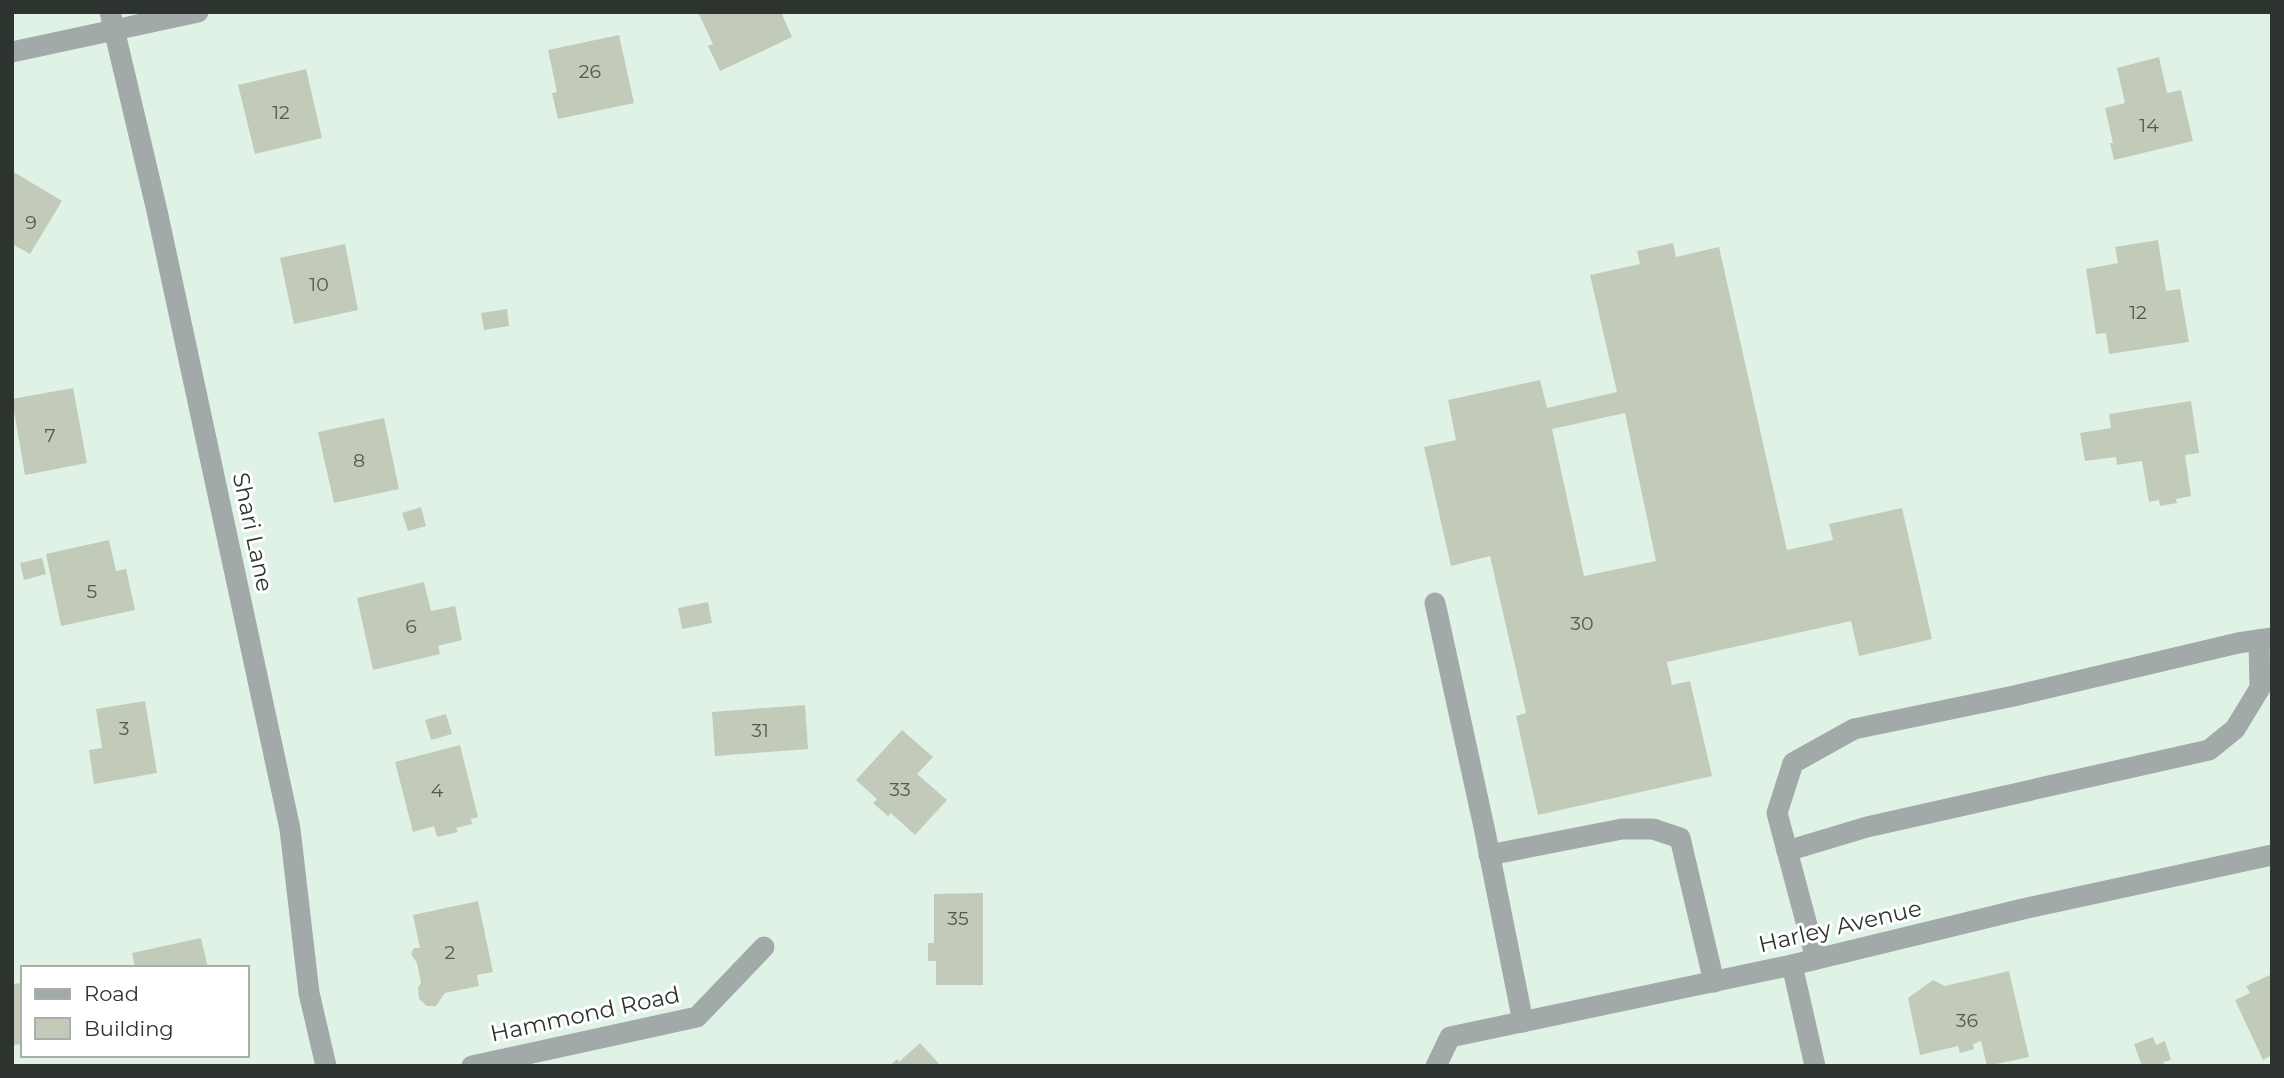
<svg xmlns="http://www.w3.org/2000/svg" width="2284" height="1078" font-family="Montserrat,sans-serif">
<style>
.building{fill:#c2cbba;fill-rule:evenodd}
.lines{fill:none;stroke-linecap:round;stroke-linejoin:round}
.minor{stroke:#a1aaa8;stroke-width:21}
.labels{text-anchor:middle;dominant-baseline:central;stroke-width:6;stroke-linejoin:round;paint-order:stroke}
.number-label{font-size:19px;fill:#525952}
.street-label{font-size:23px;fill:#2d332f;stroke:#fff}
</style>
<rect width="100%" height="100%" fill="#e0f2e6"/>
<g class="building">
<polygon points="698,12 781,12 792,37 720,71 708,46 713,44"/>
<polygon points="619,35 634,103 558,119 552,93 557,92 548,50"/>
<polygon points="2159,57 2167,93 2181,90 2193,141 2114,160 2110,143 2113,143 2105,108 2125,103 2117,68"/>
<polygon points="306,69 322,138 255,154 238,85"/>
<polygon points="12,171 62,201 30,254 12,244"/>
<polygon points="2158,240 2166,291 2180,289 2189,342 2109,354 2106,333 2096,334 2086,269 2118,263 2115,247"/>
<path d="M1673,243L1676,257L1719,247L1787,550L1833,540L1829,524L1902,508L1932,639L1859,656L1851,621L1667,662L1672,685L1690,681L1712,776L1538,815L1516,716L1526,713L1490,556L1451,566L1424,447L1456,440L1448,400L1540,380L1547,408L1617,392L1590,275L1640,264L1637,251ZM1625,413L1656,561L1584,576L1552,429Z"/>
<polygon points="345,244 358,310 294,324 280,258"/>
<polygon points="507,309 509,326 484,330 481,313"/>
<polygon points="73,388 87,463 25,475 12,399"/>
<polygon points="2191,401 2199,453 2185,455 2191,496 2176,499 2177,503 2160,506 2159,500 2149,502 2142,461 2117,465 2116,457 2085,461 2080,433 2111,428 2109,414"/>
<polygon points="384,418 399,489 334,503 318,432"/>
<polygon points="421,507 426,526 408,531 402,513"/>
<polygon points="109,540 116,571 126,569 135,610 61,626 46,554"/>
<polygon points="42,558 46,574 24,580 20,563"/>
<polygon points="424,582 431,611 455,606 462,640 438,646 440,654 373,670 357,598"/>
<polygon points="708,602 712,623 682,629 678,608"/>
<polygon points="145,701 157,773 94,784 89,750 102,748 96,709"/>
<polygon points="805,705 808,749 715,756 712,712"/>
<polygon points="446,714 452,734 431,740 425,720"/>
<polygon points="902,730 933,757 917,774 947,800 915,835 891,813 888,816 873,803 877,799 856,780"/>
<polygon points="460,745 478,817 471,819 472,824 456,828 458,832 437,837 434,826 413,832 395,762"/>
<polygon points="983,893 983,985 936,985 936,961 928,961 928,943 934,943 934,894"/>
<polygon points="478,901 493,972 477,975 479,986 445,993 436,1006 427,1006 419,999 418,987 421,983 417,963 411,954 414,948 420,948 413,915"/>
<polygon points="201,938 208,968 135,968 132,953"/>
<polygon points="2009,971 2029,1057 1987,1066 1981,1041 1973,1044 1974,1049 1960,1053 1958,1046 1920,1055 1908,998 1933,980 1945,986"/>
<polygon points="2272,974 2272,1055 2263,1060 2235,1000 2250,993 2246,986"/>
<polygon points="23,983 23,1044 12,1045 12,984"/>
<polygon points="2153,1037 2156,1045 2165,1041 2171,1060 2163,1062 2165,1066 2142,1066 2134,1044"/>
<polygon points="920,1043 941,1066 889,1066 897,1059 899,1062"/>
</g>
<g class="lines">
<g class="minor">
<polyline points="110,12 157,211 290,829 309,993 326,1066"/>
<polyline points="12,52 198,12"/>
<polyline points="1435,603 1484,827 1523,1022"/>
<polyline points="1787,851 1867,827 2209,750 2235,729 2260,688 2259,640"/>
<polyline points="1489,855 1622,829 1653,829 1680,838 1714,982"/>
<polyline points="1816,959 1777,813 1793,763 1854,729 2014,696 2238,643 2272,638"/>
<polyline points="1792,965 1815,1066"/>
<polyline points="472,1066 697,1017 764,947"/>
<polyline points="1436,1066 1450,1037 1792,965 2027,908 2272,855"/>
</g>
</g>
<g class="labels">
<g class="number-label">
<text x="590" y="71">26</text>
<text x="281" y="112">12</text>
<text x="2149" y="125">14</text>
<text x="31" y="222">9</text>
<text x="319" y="284">10</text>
<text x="2138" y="312">12</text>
<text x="50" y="435">7</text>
<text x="359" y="460">8</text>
<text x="92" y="591">5</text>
<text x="1582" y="623">30</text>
<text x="411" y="626">6</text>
<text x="124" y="728">3</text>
<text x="760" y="730">31</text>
<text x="900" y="789">33</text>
<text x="437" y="790">4</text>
<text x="958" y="918">35</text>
<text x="450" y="952">2</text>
<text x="1967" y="1020">36</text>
</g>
<g class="street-label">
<text transform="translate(253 532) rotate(78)">Shari Lane</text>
<text transform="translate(1840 926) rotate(-13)">Harley Avenue</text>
<text transform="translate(585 1014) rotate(-12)">Hammond Road</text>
</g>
</g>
<rect width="2284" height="1078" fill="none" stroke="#2d332f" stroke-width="28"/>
<rect x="21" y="966" width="228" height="91" fill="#ffffff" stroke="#abadac" stroke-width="2"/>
<rect x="35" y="989" width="35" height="10" fill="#a1aaa8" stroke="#abadac" stroke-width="2"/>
<text x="84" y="1001" font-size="21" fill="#2d332f">Road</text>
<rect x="35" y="1018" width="35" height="21" fill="#c2cbba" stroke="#abadac" stroke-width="2"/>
<text x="84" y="1036" font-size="21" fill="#2d332f">Building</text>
</svg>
